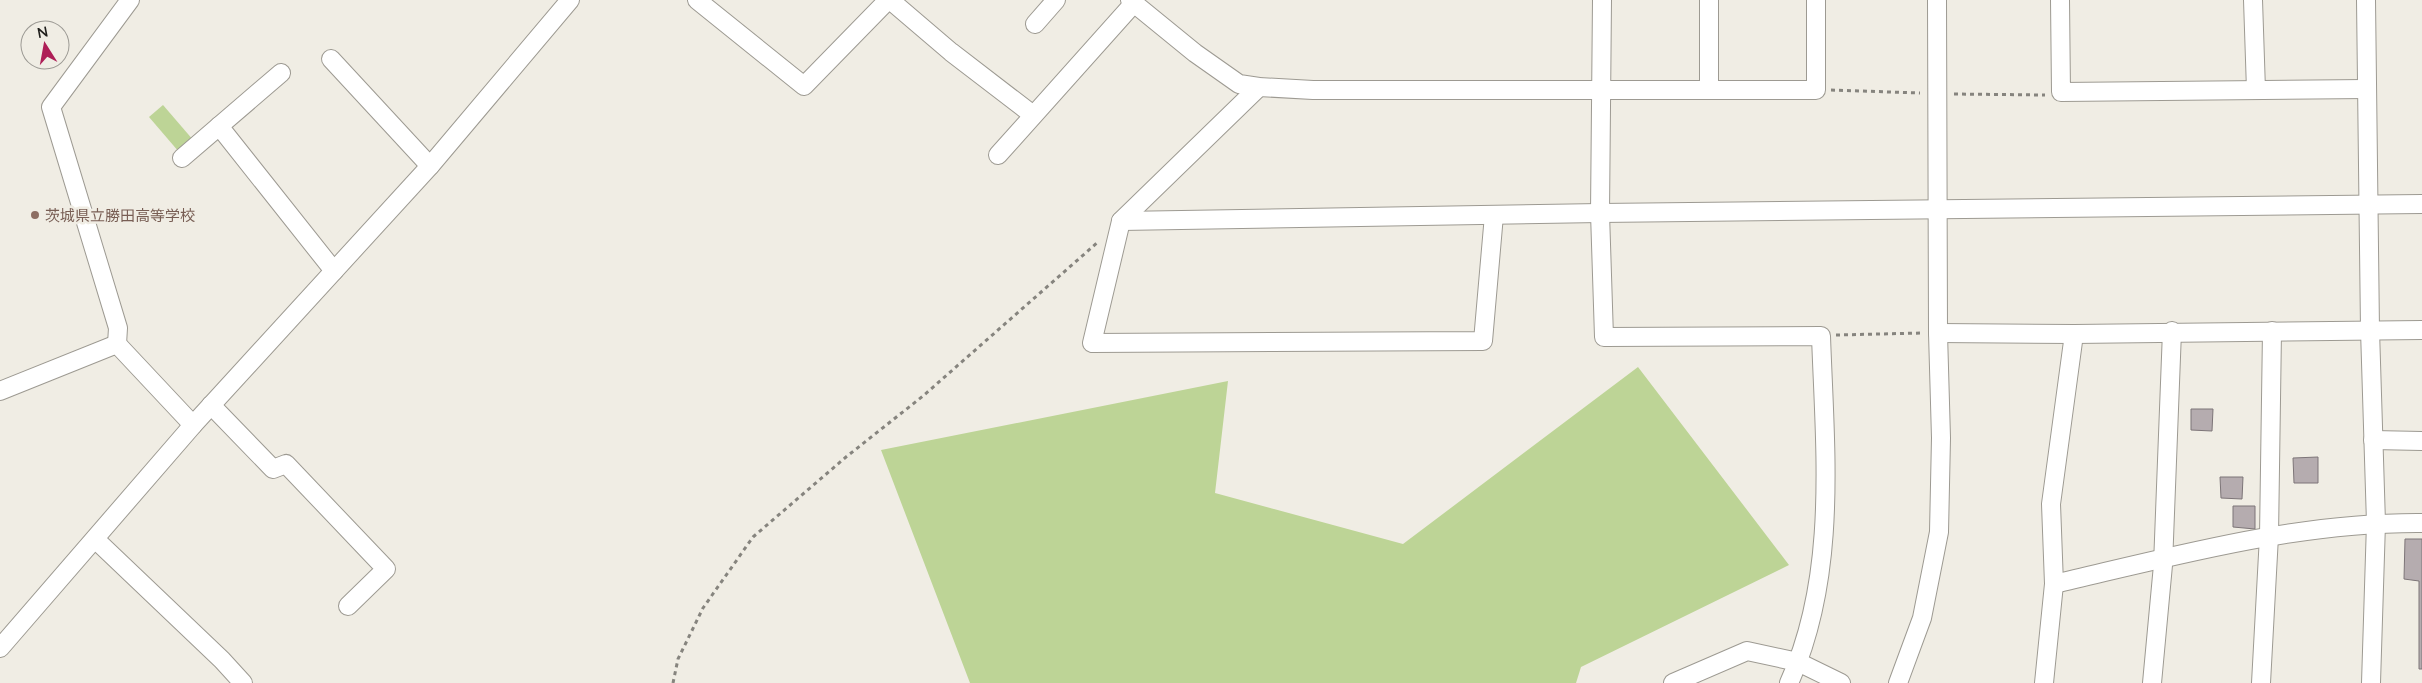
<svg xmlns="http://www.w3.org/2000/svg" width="2422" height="683" font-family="Lato,'Noto Sans JP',sans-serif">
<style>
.green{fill:#bdd496}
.building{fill:#b5acaf;stroke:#7d7578}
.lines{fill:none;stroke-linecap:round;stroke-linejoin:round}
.minor-casing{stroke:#9d9a92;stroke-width:20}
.path{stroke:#86847e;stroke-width:3;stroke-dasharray:4 4;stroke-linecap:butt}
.minor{stroke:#fff;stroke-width:18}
.education-dot{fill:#8d6e63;stroke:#f0ede4;stroke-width:2}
.labels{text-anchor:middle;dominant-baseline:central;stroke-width:5;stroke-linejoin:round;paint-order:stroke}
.education-label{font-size:15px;fill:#785e54;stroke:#f0ede4;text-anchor:start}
</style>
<rect width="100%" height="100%" fill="#f0ede4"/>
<g class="green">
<polygon points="163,105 194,141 179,152 149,117"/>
<polygon points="1638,367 1789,565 1581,667 1576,683 970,683 881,450 1228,381 1215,493 1403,544"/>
</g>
<g class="building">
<polygon points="2191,409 2213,409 2212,431 2191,430"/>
<polygon points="2318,457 2318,483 2294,483 2293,458"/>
<polygon points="2220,477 2243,477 2242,499 2221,498"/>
<polygon points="2233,506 2255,506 2255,529 2233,527"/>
<polygon points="2405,539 2422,539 2422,669 2419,669 2419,581 2404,579"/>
</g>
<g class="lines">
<g class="minor-casing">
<g id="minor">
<polyline points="697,0 804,86 888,0"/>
<polyline points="890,0 951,52 1033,115"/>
<polyline points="1130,0 1195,53 1239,84 1259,87 1313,90 1816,90 1816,0"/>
<path d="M1602,0L1600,213L1604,337L1821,336C1825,451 1838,575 1789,683"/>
<polyline points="1709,0 1709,89"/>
<polyline points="2060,0 2061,92 2366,89"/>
<polyline points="2253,0 2256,90"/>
<polyline points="2366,0 2370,330 2376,523 2371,683"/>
<polyline points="1035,24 1056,0"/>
<polyline points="331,59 430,166"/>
<polyline points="1259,87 1121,221 1092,343 1483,341 1494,215"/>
<polyline points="219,126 334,271"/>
<polyline points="998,155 1134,3"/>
<polyline points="182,158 281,73"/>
<polyline points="1121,221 1600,213 2422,204"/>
<polyline points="1938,333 2074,334 2422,330"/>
<polyline points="117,344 118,328 51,107 130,0"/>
<polyline points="0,391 117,344 193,425"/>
<polyline points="211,405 273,469 286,464 386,569 348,606"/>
<polyline points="2373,440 2422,441"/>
<polyline points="95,539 222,660 243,683"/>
<path d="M2054,584C2175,556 2297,522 2422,523"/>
<polyline points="0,648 193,425 430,166 570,0"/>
<polyline points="1673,683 1747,651 1798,662 1841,683"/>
<polyline points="1898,683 1922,618 1939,532 1941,438 1938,333 1937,0"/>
<polyline points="2044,683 2054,584 2051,504 2074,334"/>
<polyline points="2152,683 2163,565 2172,331"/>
<polyline points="2261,683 2269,536 2272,331"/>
</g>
</g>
<g class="path">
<polyline points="1831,90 1920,93"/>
<polyline points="1954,94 2045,95"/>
<polyline points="1836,335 1922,333"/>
<polyline points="673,683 678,659 703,608 753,537 846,457 923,396 1098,242"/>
</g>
<use href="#minor" class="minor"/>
</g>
<circle class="education-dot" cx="35" cy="215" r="5"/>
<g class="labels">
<g class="education-label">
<text x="45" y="215">茨城県立勝田高等学校</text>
</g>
</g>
<g transform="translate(45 45) rotate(349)"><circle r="24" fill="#f0ede4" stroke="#9c9a94"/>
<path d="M0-4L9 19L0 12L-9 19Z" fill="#ae1f57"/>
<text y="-8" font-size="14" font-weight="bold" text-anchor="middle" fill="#1f1e1b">N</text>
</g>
</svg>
